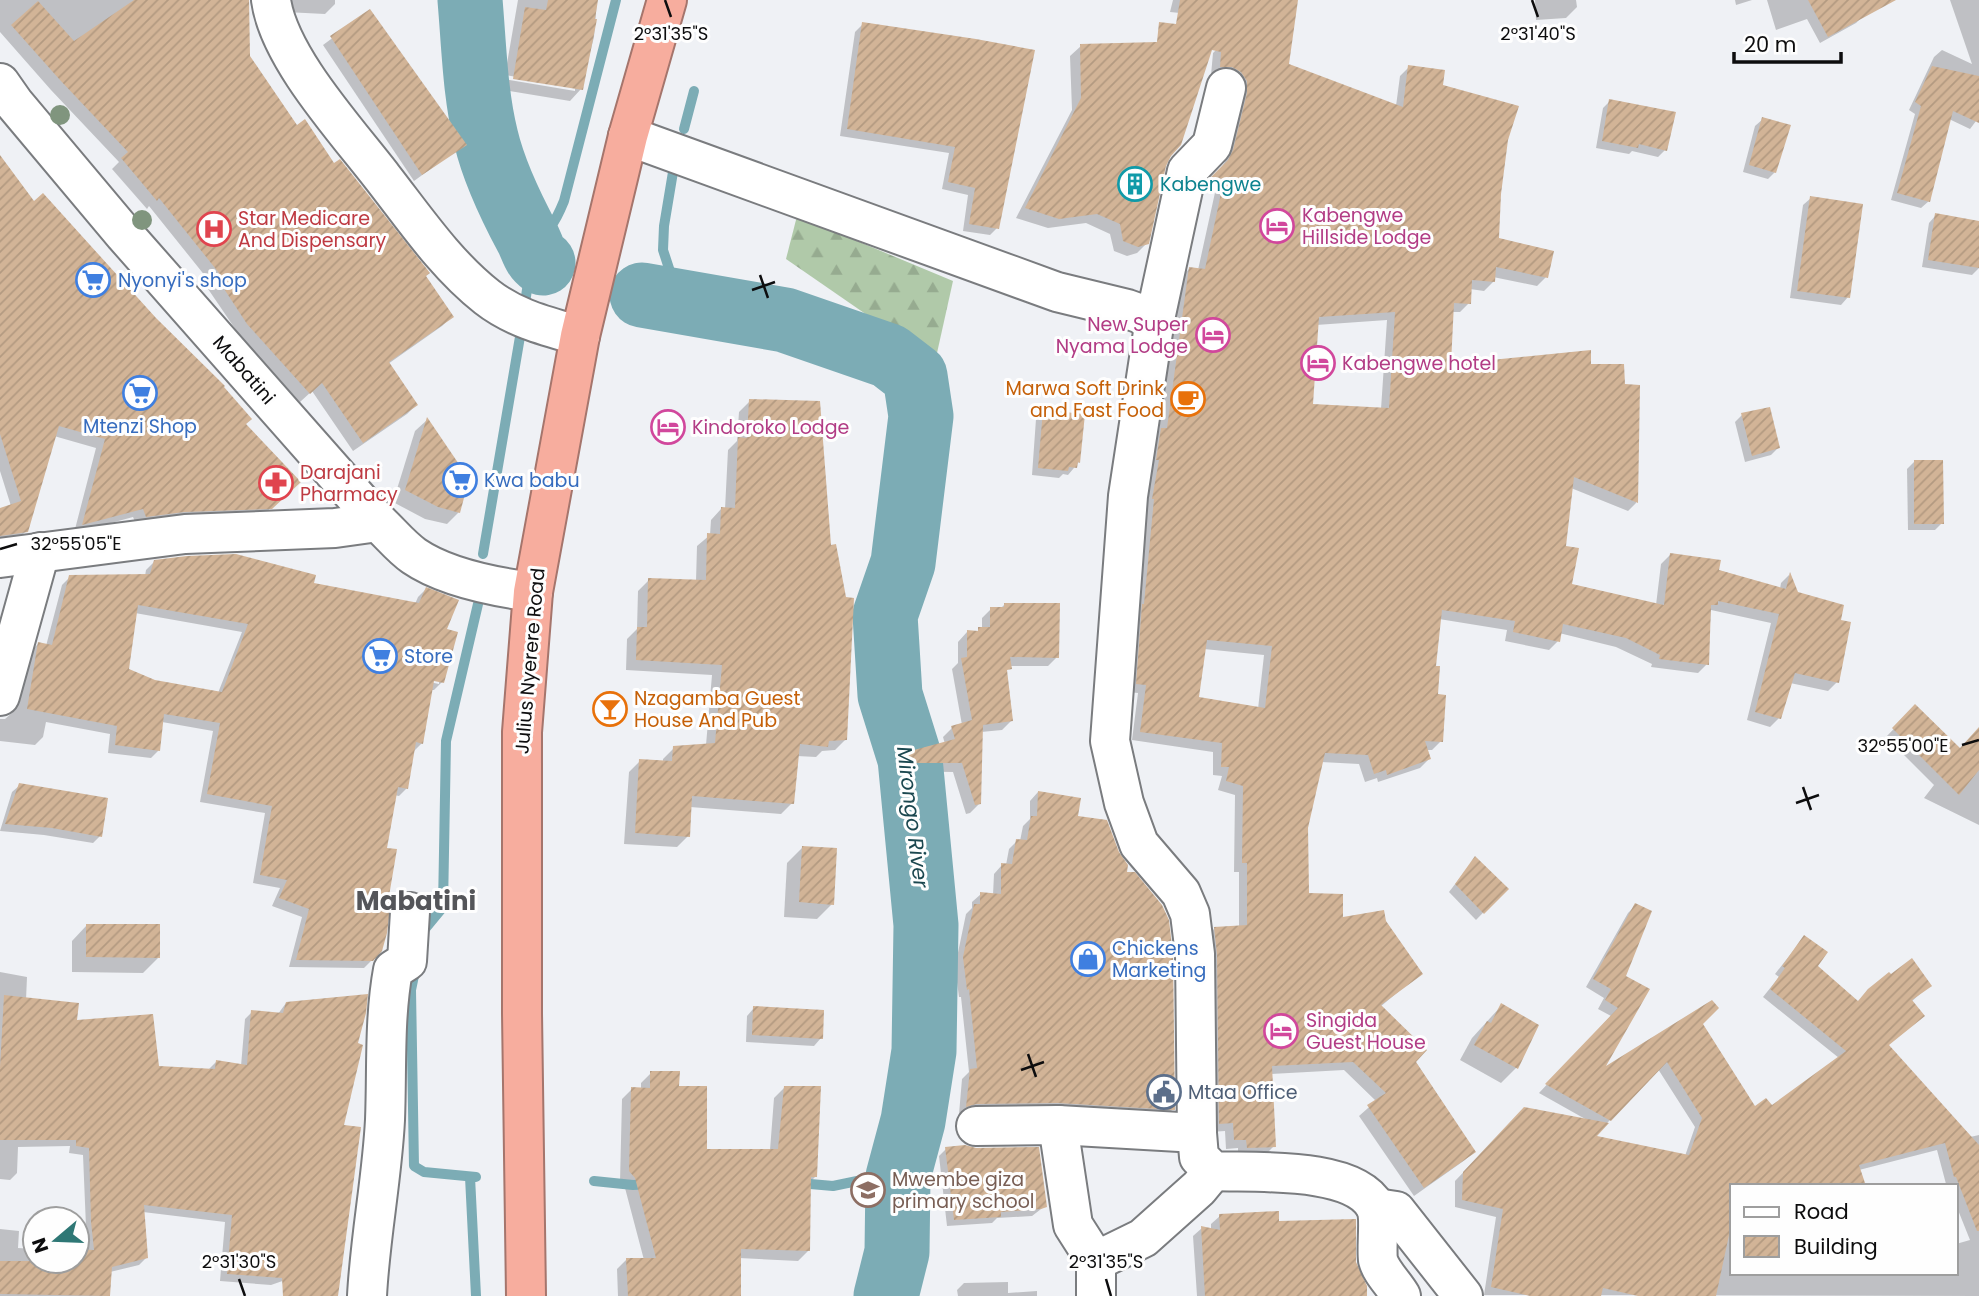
<svg xmlns="http://www.w3.org/2000/svg" width="1979" height="1296" font-family="Poppins,sans-serif">
<style>
.forest{fill:url(#forest-firs)}
.shadow{fill:#0003;fill-rule:evenodd}
.lines{fill:none;stroke-linecap:round;stroke-linejoin:round}
.stream{stroke:#7cacb5;stroke-width:10}
.river{stroke:#7cacb5;stroke-width:65}
.building{fill:url(#building-hatch);fill-rule:evenodd}
.minor-casing{stroke:#7a7c7f;stroke-width:42}
.highway-casing{stroke:#a5756c;stroke-width:42}
.minor{stroke:#fff;stroke-width:38}
.highway{stroke:#f7ad9e;stroke-width:38}
.tree{fill:#80957e}
.ticks{fill:none;stroke:#0d0d0e;stroke-width:2.5}
.labels{text-anchor:middle;dominant-baseline:central;stroke-width:6;stroke-linejoin:round;paint-order:stroke}
.culture-label{font-size:19px;fill:#0d838f;stroke:#fefefe;text-anchor:start}
.hotel-label{font-size:19px;fill:#b23c85;stroke:#fefefe;text-anchor:start}
.health-label{font-size:19px;fill:#be3a42;stroke:#fefefe;text-anchor:start}
.shop-label{font-size:19px;fill:#366cbe;stroke:#fefefe;text-anchor:start}
.street-label{font-size:19px;fill:#0d0d0e;stroke:#fefefe}
.food-label{font-size:19px;fill:#c56008;stroke:#fefefe;text-anchor:end}
.service-label{font-size:19px;fill:#4e5e75;stroke:#fefefe;text-anchor:start}
.education-label{font-size:19px;fill:#785e54;stroke:#fefefe;text-anchor:start}
.water-label{font-size:21px;font-style:italic;fill:#1b474f;stroke:#fefefe}
.district-label{font-size:26px;font-weight:bold;fill:#545559;stroke:#fefefe}
.ticks-label{font-size:18px;text-anchor:middle;fill:#0d0d0e;stroke:#fefefe;stroke-width:6;stroke-linejoin:round;paint-order:stroke}
</style>
<defs>
<pattern id="forest-firs" width="22" height="20" patternUnits="userSpaceOnUse" patternTransform="scale(1.75)"><rect width="22" height="20" fill="#b0c9a9"/><path d="M5 1l3.5 6h-7zM16 11l3.5 6h-7z" fill="#96ab90"/></pattern>
<pattern id="building-hatch" width="6" height="6" patternUnits="userSpaceOnUse" patternTransform="scale(1.75)"><rect width="6" height="6" fill="#d2b497"/><path d="M-1 1l2-2M0 6l6-6M5 7l2-2" fill="none" stroke="#b39a81"/></pattern>
</defs>
<rect width="100%" height="100%" fill="#eff1f5"/>
<polygon class="forest" points="797,216 953,281 935,362 786,259"/>
<g class="shadow">
<polygon points="0,0 247,0 248,57 296,128 334,165 424,276 452,316 442,326 388,364 416,405 407,414 353,451 312,391 300,402 238,333 206,286 210,282 149,206 147,209 112,169 119,162 51,90 0,32"/>
<polygon points="280,0 335,0 335,4 325,14 285,12"/>
<polygon points="518,0 597,0 594,37 581,89 570,101 503,90 504,79 575,91 575,87 505,75"/>
<polygon points="1173,0 1297,0 1240,19 1170,12"/>
<polygon points="1535,0 1576,0 1577,7 1566,18 1536,20"/>
<polygon points="1735,0 1752,0 1736,5"/>
<polygon points="1767,0 1855,0 1863,16 1856,23 1820,43 1807,19 1776,30"/>
<polygon points="1950,0 1979,0 1979,117 1970,129 1949,119 1929,201 1921,208 1891,200 1915,114 1909,110 1934,57 1942,50 1972,64"/>
<polygon points="369,11 465,144 414,181 323,45"/>
<polygon points="863,24 1033,52 997,228 990,235 963,231 968,195 942,189 949,153 840,136 855,32"/>
<path d="M1222,44L1287,65L1396,106L1400,76L1409,67L1441,86L1507,140L1499,194L1497,239L1546,277L1537,286L1493,277V282L1484,291L1470,289L1469,303L1460,312H1452L1449,366L1589,365L1623,386H1639L1636,503L1628,511L1571,488L1564,547L1570,585L1656,605L1661,564L1670,555L1780,589L1781,583L1789,575L1797,594L1839,621L1837,682L1828,691L1790,683L1779,718L1770,727L1747,720L1771,623L1711,610L1707,664L1698,673L1651,667L1652,664L1616,647L1559,633L1558,641L1549,650L1505,641L1507,630L1439,619L1434,668L1441,741L1432,750H1426L1429,759L1420,768L1378,782L1377,778L1365,782L1359,764L1321,762L1306,828L1307,895L1341,919L1384,922L1421,973L1380,1007L1474,1151L1465,1160L1414,1196L1359,1116L1376,1101L1344,1070L1271,1074L1274,1146L1265,1155L1238,1156V1148L1226,1149L1225,1131L1210,1132L1205,938L1214,929L1239,927V872H1234L1235,795L1218,790L1222,776L1213,775V752L1132,740L1138,693L1128,692L1152,439L1159,431L1180,278L1189,269L1198,270L1216,188L1205,186L1219,171L1225,162L1239,103L1221,75H1211L1213,53ZM1387,320L1381,409L1311,405L1316,325ZM1204,649L1264,655L1258,709L1197,699Z"/>
<polygon points="1081,46 1169,155 1164,166 1147,243 1137,253 1127,256 1114,251 1110,234 1086,223 1048,228 1016,218 1072,110 1070,56"/>
<polygon points="1610,101 1665,150 1658,157 1632,151 1629,154 1596,148 1603,108"/>
<polygon points="1763,119 1775,172 1768,179 1743,172 1755,126"/>
<polygon points="0,158 34,204 298,482 261,517 137,526 133,517 74,533 96,448 54,436 26,531 16,541 0,543 0,509 11,506 0,471"/>
<polygon points="1811,198 1848,297 1841,305 1790,298 1803,205"/>
<polygon points="1936,215 1979,223 1979,268 1972,275 1922,267 1929,223"/>
<polygon points="750,401 846,739 835,750 822,751 816,757 797,756 792,803 781,814 690,807 688,836 677,847 624,844 629,772 640,761 663,762 663,759 674,748 706,745 712,675 626,670 627,639 637,629 638,591 649,580 696,581 697,546 710,535 711,520 721,509 725,509 728,450 737,441 739,412"/>
<polygon points="1044,411 1079,462 1068,475 1063,474 1059,478 1032,475 1036,419"/>
<polygon points="1742,415 1778,448 1771,455 1745,462 1735,422"/>
<polygon points="427,420 459,512 447,524 425,519 393,502 415,431"/>
<polygon points="1914,462 1942,523 1935,530 1908,530 1907,469"/>
<path d="M154,562L312,585L415,604L418,597L426,589L445,630L442,682L434,690H431L422,743L413,752L407,788L399,796L394,795L385,849L372,960L364,968L289,967L302,917L272,906L280,888L253,883L265,813L200,802L213,731L162,722L159,750L151,758L108,753L110,734L46,722L43,737L35,745L0,741V719H5L13,712L30,652L38,644L46,646L62,585L70,577L145,576L146,570ZM135,613L242,632L218,693L154,681L127,670ZM425,681H439V684Z"/>
<polygon points="1005,604 1057,657 1048,666 1009,666 1005,673 1011,721 1002,730 981,732 979,804 970,813 966,814 953,772 891,771 891,765 900,756 945,744 943,737 952,728 962,725 952,669 958,663 958,642 967,632 975,632 982,629 982,618 991,609 1000,609"/>
<polygon points="1915,707 1960,750 1979,729 1979,825 1924,798 1934,785 1886,737"/>
<polygon points="20,785 100,836 93,843 44,835 0,831 12,792"/>
<polygon points="1038,792 1076,818 1125,873 1173,1109 1165,1117 966,1112 959,1114 962,1079 969,1072 961,997 959,997 955,967 966,914 972,908 972,902 981,894 993,895 994,874 1002,865 1006,865 1009,849 1017,841 1020,841 1023,826 1030,819 1030,801"/>
<polygon points="802,848 832,904 817,919 784,917 787,863"/>
<polygon points="1475,858 1506,889 1476,920 1449,892"/>
<path d="M1636,905L1624,977L1647,990L1601,1072L1701,1024L1754,1109L1771,1108L1839,1058L1763,997L1779,977L1775,974L1804,937L1815,966L1858,1003L1929,986L1911,1002L1888,1046L1970,1137L1979,1135V1296L1484,1295L1496,1217L1455,1207V1181L1524,1109L1587,1120L1539,1093L1611,1016L1598,1009L1604,998L1586,987L1628,913ZM1658,1069L1695,1127L1685,1156L1594,1137ZM1937,1150L1946,1184L1956,1186V1205L1970,1240L1956,1244V1273H1732V1186L1859,1170Z"/>
<polygon points="87,925 158,958 143,973 72,972 72,941"/>
<polygon points="0,972 27,977 26,1000 75,1022 157,1068 208,1070 216,1062 241,1066 245,1019 252,1012 278,1014 286,1003 356,1044 342,1126 334,1263 271,1285 220,1281 225,1222 143,1212 146,1258 139,1265 110,1272 108,1296 0,1296 0,1229 19,1231 18,1248 35,1249 35,1261 77,1261 77,1251 87,1251 83,1155 69,1153 70,1146 18,1147 17,1173 10,1180 0,1179"/>
<polygon points="1502,1005 1537,1025 1516,1068 1501,1083 1460,1060 1472,1038"/>
<polygon points="754,1008 821,1038 814,1046 746,1042 747,1016"/>
<polygon points="651,1073 678,1088 705,1151 770,1150 774,1098 784,1088 816,1176 810,1182 808,1251 798,1261 739,1258 739,1296 618,1296 617,1269 627,1259 644,1260 625,1188 620,1182 622,1099 632,1089 641,1089 641,1083"/>
<polygon points="946,1149 1045,1206 1032,1216 997,1218 992,1223 947,1226 939,1156"/>
<polygon points="1220,1216 1278,1223 1354,1262 1366,1296 1197,1296 1193,1236 1202,1228 1211,1230 1211,1224"/>
<polygon points="1008,1282 1008,1293 1037,1291 1037,1296 958,1296 957,1290 964,1283"/>
</g>
<g class="lines">
<g class="stream">
<polyline points="684,129 694,91"/>
<polyline points="674,166 664,226 663,250 680,302"/>
<path d="M528,240C551,231 555,223 564,201L616,0"/>
<polyline points="524,310 530,269 534,257"/>
<polyline points="483,554 522,325"/>
<polyline points="423,937 424,930 443,907 446,741 478,604"/>
<polyline points="416,966 411,990 414,1166 424,1172 476,1177"/>
<polyline points="470,1177 476,1296"/>
<polyline points="594,1181 633,1185 650,1184"/>
<polyline points="799,1183 833,1186 862,1180 898,1177"/>
</g>
<g class="river">
<path d="M470,0C474,46 475,94 486,138C494,172 511,207 527,237C533,248 533,256 543,263"/>
<polyline points="642,295 785,320 889,356 915,376 921,416 903,563 885,615 890,695 910,759 926,925 924,1051 913,1121 898,1177 897,1252 886,1296"/>
</g>
</g>
<g class="building">
<polygon points="134,0 249,0 250,56 297,125 305,119 334,163 340,159 430,273 426,276 454,317 389,362 418,405 363,443 322,383 310,394 247,324 215,275 219,273 159,198 157,201 121,158 128,152 60,80 11,25 38,1 74,41"/>
<polygon points="548,0 598,0 595,19 597,19 583,90 513,79 525,7 546,10"/>
<path d="M1180,0H1298L1289,64L1403,107L1408,65L1445,70L1443,85L1519,106L1508,140L1501,194L1499,238L1554,251L1548,278L1496,267L1495,282L1472,280L1471,304L1454,303L1451,364L1591,350V364H1624L1625,384L1640,385L1638,503L1574,477L1566,546L1579,548L1572,584L1664,605L1670,553L1721,560L1719,570L1786,589L1790,572L1798,592L1844,605L1841,620L1851,622L1839,683L1795,673L1781,719L1755,712L1779,614L1718,601V605H1711L1709,665L1659,659L1660,655L1626,638L1563,624L1560,642L1513,632L1515,621L1442,610L1436,666H1440L1438,694L1446,695L1443,742L1425,741L1431,759L1387,775L1386,770L1374,774L1368,755L1325,753L1308,828L1309,893L1343,894V917L1384,910L1386,921L1423,974L1381,1005L1427,1050L1416,1062L1476,1152L1424,1188L1367,1105L1386,1093L1353,1062L1272,1066L1276,1147L1247,1148L1246,1140H1234L1233,1123L1219,1124L1217,954L1214,927L1247,925V863H1242L1243,786L1226,781L1229,767H1221L1222,743L1140,732L1146,685L1136,684L1142,604H1144L1154,499H1152L1159,460H1156L1161,428H1167L1189,267L1205,269L1224,179L1211,177L1228,160L1233,150L1247,93V81L1241,72L1232,67H1220L1221,52L1212,50L1181,145L1171,156L1166,166L1149,244L1138,247L1123,241L1120,224L1097,214L1059,219L1025,208L1081,98L1080,44L1157,42L1159,22L1176,24ZM1395,312L1389,408L1313,404L1319,317ZM1207,640L1272,646L1265,708L1199,697Z"/>
<polygon points="1808,0 1896,0 1828,37"/>
<polygon points="370,9 467,145 422,175 330,36"/>
<polygon points="862,22 976,39 1035,50 999,229 969,224 975,188 948,182 955,147 847,129"/>
<polygon points="1932,66 1979,76 1979,123 1953,111 1930,202 1897,193 1921,106 1915,102"/>
<polygon points="1609,99 1676,112 1667,151 1639,144 1638,148 1602,141"/>
<polygon points="1762,117 1791,125 1776,173 1749,165"/>
<polygon points="0,155 34,201 43,193 156,318 225,386 224,387 252,419 246,424 301,482 272,509 184,512 146,517 143,509 82,525 105,439 59,426 28,532 0,536 0,508 21,501 0,434"/>
<polygon points="1810,196 1863,204 1850,298 1797,291"/>
<polygon points="1935,213 1979,221 1979,268 1928,260"/>
<polygon points="749,399 820,401 831,545 836,544 846,597 854,598 847,740 829,741 828,747 800,744 794,804 692,796 690,837 635,833 639,759 672,761 673,746 715,743 722,665 636,660 637,627 647,627 648,578 706,580 707,533 720,534 721,507 735,508 738,437 747,438"/>
<polygon points="1770,407 1780,448 1752,456 1741,413"/>
<polygon points="1043,410 1085,414 1080,463 1078,462 1077,468 1069,467 1068,471 1038,468"/>
<polygon points="427,417 469,479 460,513 438,507 405,490"/>
<polygon points="1914,460 1943,460 1944,524 1914,524"/>
<path d="M236,554L316,575L314,583L419,603L426,587L459,600L447,629L458,632L444,683L434,681L423,744L416,742L408,789L398,787L387,848L397,849L388,902L391,903L387,933L382,951L373,961L296,960L309,909L279,898L287,880L260,875L272,806L207,794L220,723L164,714L160,751L115,745L117,726L27,709L38,642L52,645L69,575L150,574L154,560L187,556ZM138,605L248,624L222,692L155,680L129,669Z"/>
<polygon points="1004,603 1060,603 1059,658 1010,657 1012,669 1007,670 1013,721 983,725 981,804 975,805 962,763 900,763 899,754 955,739 951,726 972,720 961,658 967,657 967,630 978,631 978,627 990,627 990,607 1004,607"/>
<polygon points="1915,704 1960,748 1979,727 1979,770 1959,795 1892,728"/>
<polygon points="19,783 108,798 102,837 52,828 5,824"/>
<polygon points="1038,791 1081,798 1078,816 1107,820 1119,852 1128,865 1127,872 1135,872 1162,905 1169,920 1173,955 1175,1110 1058,1103 976,1104 966,1107 970,1069 977,1068 969,989 967,990 963,957 974,904 980,904 980,892 1001,894 1001,863 1012,864 1016,839 1027,840 1031,816 1037,816"/>
<polygon points="802,846 837,848 834,905 799,902"/>
<polygon points="1475,856 1509,889 1484,914 1455,884"/>
<polygon points="1635,903 1652,911 1626,976 1650,989 1606,1066 1712,1000 1719,1008 1703,1024 1755,1106 1766,1098 1772,1105 1846,1051 1770,989 1785,968 1782,966 1804,935 1828,952 1818,966 1858,1001 1868,989 1889,972 1891,974 1912,958 1932,986 1912,1000 1925,1016 1889,1045 1979,1145 1979,1231 1977,1231 1956,1177 1954,1177 1945,1143 1859,1165 1866,1186 1732,1186 1732,1221 1716,1296 1638,1296 1603,1288 1601,1296 1530,1296 1491,1287 1503,1209 1462,1200 1463,1172 1524,1107 1609,1123 1597,1136 1689,1155 1702,1118 1667,1062 1611,1121 1545,1084 1618,1008 1605,1000 1611,989 1593,979"/>
<polygon points="86,924 160,924 160,958 86,957"/>
<polygon points="368,994 366,1013 358,1043 363,1045 344,1125 361,1127 338,1296 283,1296 282,1278 227,1274 232,1215 144,1205 148,1258 112,1267 110,1296 0,1294 0,1261 77,1261 77,1249 94,1250 91,1222 89,1148 76,1146 76,1140 0,1140 0,1068 4,995 79,1003 77,1020 153,1014 159,1066 215,1069 216,1060 247,1065 251,1010 283,1013 286,1002"/>
<polygon points="1501,1003 1539,1025 1518,1069 1474,1045 1487,1021 1491,1023"/>
<polygon points="753,1006 824,1010 823,1039 752,1035"/>
<polygon points="650,1071 680,1071 679,1086 707,1086 707,1149 778,1149 784,1086 821,1086 817,1177 811,1177 810,1251 741,1249 741,1296 628,1296 626,1258 656,1258 635,1178 629,1171 631,1087 650,1088"/>
<polygon points="965,1145 976,1148 1039,1147 1047,1207 1041,1209 1001,1212 1001,1217 954,1220 945,1147"/>
<polygon points="1279,1211 1279,1221 1356,1219 1356,1262 1367,1286 1367,1296 1205,1296 1201,1226 1220,1230 1219,1214"/>
</g>
<g class="lines">
<g class="minor-casing">
<g id="minor">
<path d="M271,0C279,58 347,131 383,178C415,219 446,265 487,297C515,319 547,326 580,336"/>
<path d="M0,83L14,103L124,234L378,522C390,533 401,547 414,556C446,578 495,587 533,592"/>
<path d="M1226,88L1212,145L1187,171L1155,319L1128,496L1110,741L1124,803L1139,844L1181,893L1190,914L1195,954L1197,1133L1199,1157L1213,1171C1254,1173 1353,1166 1375,1206C1381,1217 1376,1246 1378,1260C1381,1272 1394,1284 1401,1296"/>
<polyline points="628,136 1057,292 1127,309 1155,319"/>
<polyline points="0,558 185,534 335,528 378,522"/>
<polyline points="0,696 40,552"/>
<polyline points="1058,1125 1073,1225 1096,1261"/>
<polyline points="976,1126 1058,1125 1197,1133"/>
<polyline points="1376,1208 1396,1211 1463,1296"/>
<path d="M367,1296C370,1237 382,1179 385,1120C387,1070 384,1019 393,970L407,961L410,912"/>
<polyline points="1096,1296 1096,1261 1143,1238 1199,1188 1213,1171"/>
</g>
</g>
<g class="highway-casing">
<polyline id="highway" points="526,1296 522,1013 522,732 533,592 580,336 628,136 667,0"/>
</g>
<use href="#minor" class="minor"/>
<use href="#highway" class="highway"/>
</g>
<g class="tree">
<circle cx="60" cy="115" r="10"/>
<circle cx="142" cy="220" r="10"/>
</g>
<path class="ticks" d="M665,0L671,17M1532,0L1538,17M760,275L768,298M752,290L775,282M0,549L17,544M1962,745L1979,740M1803,787L1811,810M1796,803L1819,795M1028,1054L1036,1077M1021,1070L1044,1062M239,1279L245,1296M1106,1279L1111,1296"/>
<defs>
<g id="building-ring" transform="scale(1.75)"><circle r="9.5" fill="#fefefe" stroke="#0f9aa8" stroke-width="1.5"/><path d="M-4-6H4V6H1V3H-1V6H-4ZM-2.5-4.3h1.7v1.8h-1.7ZM.8-4.3h1.7v1.8H.8ZM-2.5-1h1.7V.8h-1.7ZM.8-1h1.7V.8H.8Z" fill="#0f9aa8"/></g>
<g id="hotel-ring" transform="scale(1.75)"><circle r="9.5" fill="#fefefe" stroke="#d1479c" stroke-width="1.5"/><path d="M-6-4.5h1.5V1H6V5H4.5V3h-9V5H-6ZM-4 0a1.8 1.8 0 1 1 3.6 0ZM.5 0V-2.5h3Q6-2.5 6 0Z" fill="#d1479c"/></g>
<g id="hospital-ring" transform="scale(1.75)"><circle r="9.5" fill="#fefefe" stroke="#e0444e" stroke-width="1.5"/><path d="M-5-5h3v3.5h4V-5h3V5h-3V1.5h-4V5h-3Z" fill="#e0444e"/></g>
<g id="supermarket-ring" transform="scale(1.75)"><circle r="9.5" fill="#fefefe" stroke="#3f7fe0" stroke-width="1.5"/><path d="M-6-5.5h2.5l.6 2H6L4.5 2H-2.5L-4.4-4H-6ZM-1.5 3.2a1.3 1.3 0 1 0 .1 0ZM3 3.2a1.3 1.3 0 1 0 .1 0Z" fill="#3f7fe0"/></g>
<g id="cafe-ring" transform="scale(1.75)"><circle r="9.5" fill="#fefefe" stroke="#e8710a" stroke-width="1.5"/><path d="M-5.5-4.5H6V0H3Q3 3.5 0 3.5H-2.5Q-5.5 3.5-5.5 0ZM3-3.2v2h1.7v-2ZM-6 4.5H4V6H-6Z" fill="#e8710a"/></g>
<g id="pharmacy-ring" transform="scale(1.75)"><circle r="9.5" fill="#fefefe" stroke="#e0444e" stroke-width="1.5"/><path d="M-2-6h4v4h4v4h-4v4h-4v-4h-4v-4h4Z" fill="#e0444e"/></g>
<g id="bar-ring" transform="scale(1.75)"><circle r="9.5" fill="#fefefe" stroke="#e8710a" stroke-width="1.5"/><path d="M-6-5H6L.8 .8V4.5H3.5V6h-7V4.5H-.8V.8Z" fill="#e8710a"/></g>
<g id="shop-ring" transform="scale(1.75)"><circle r="9.5" fill="#fefefe" stroke="#3f7fe0" stroke-width="1.5"/><path d="M-5-2.5h2.3a2.7 3.5 0 0 1 5.4 0H5L5.5 6h-11ZM-1.5-2.5h3a1.5 2.3 0 0 0-3 0Z" fill="#3f7fe0"/></g>
<g id="civic-ring" transform="scale(1.75)"><circle r="9.5" fill="#fefefe" stroke="#5c6f8a" stroke-width="1.5"/><path d="M-.6-6.5H3V-4.5H.6V-3L4-1V1h2V6H-6V1h2V-1L-.6-3ZM-1.2 2.5V6h2.4V2.5Z" fill="#5c6f8a"/></g>
<g id="school-ring" transform="scale(1.75)"><circle r="9.5" fill="#fefefe" stroke="#8d6e63" stroke-width="1.5"/><path d="M0-5L7-2L0 1L-7-2ZM-4 1L0 2.5L4 1V4Q0 6-4 4Z" fill="#8d6e63"/></g>
</defs>
<g fill-rule="evenodd">
<use href="#building-ring" x="1135" y="184"/>
<use href="#hotel-ring" x="1277" y="226"/>
<use href="#hospital-ring" x="214" y="229"/>
<use href="#supermarket-ring" x="93" y="280"/>
<use href="#hotel-ring" x="1213" y="335"/>
<use href="#hotel-ring" x="1318" y="363"/>
<use href="#supermarket-ring" x="140" y="393"/>
<use href="#cafe-ring" x="1188" y="399"/>
<use href="#hotel-ring" x="668" y="427"/>
<use href="#supermarket-ring" x="460" y="480"/>
<use href="#pharmacy-ring" x="276" y="483"/>
<use href="#supermarket-ring" x="380" y="656"/>
<use href="#bar-ring" x="610" y="709"/>
<use href="#shop-ring" x="1088" y="959"/>
<use href="#hotel-ring" x="1281" y="1031"/>
<use href="#civic-ring" x="1164" y="1092"/>
<use href="#school-ring" x="868" y="1190"/>
</g>
<g class="labels">
<g class="culture-label">
<text x="1160" y="184">Kabengwe</text>
</g>
<g class="hotel-label">
<text x="1302" y="215">Kabengwe<tspan x="1302" dy="22">Hillside Lodge</tspan></text>
<text x="1188" y="324" text-anchor="end">New Super<tspan x="1188" dy="22">Nyama Lodge</tspan></text>
<text x="1342" y="363">Kabengwe hotel</text>
<text x="692" y="427">Kindoroko Lodge</text>
<text x="1306" y="1020">Singida<tspan x="1306" dy="22">Guest House</tspan></text>
</g>
<g class="health-label">
<text x="238" y="218">Star Medicare<tspan x="238" dy="22">And Dispensary</tspan></text>
<text x="300" y="472">Darajani<tspan x="300" dy="22">Pharmacy</tspan></text>
</g>
<g class="shop-label">
<text x="118" y="280">Nyonyi's shop</text>
<text x="140" y="426" text-anchor="middle">Mtenzi Shop</text>
<text x="484" y="480">Kwa babu</text>
<text x="404" y="656">Store</text>
<text x="1112" y="948">Chickens<tspan x="1112" dy="22">Marketing</tspan></text>
</g>
<g class="street-label">
<text transform="translate(244 370) rotate(49)">Mabatini</text>
<text transform="translate(530 661) rotate(-85)">Julius Nyerere Road</text>
</g>
<g class="food-label">
<text x="1164" y="388">Marwa Soft Drink<tspan x="1164" dy="22">and Fast Food</tspan></text>
<text x="634" y="698" text-anchor="start">Nzagamba Guest<tspan x="634" dy="22">House And Pub</tspan></text>
</g>
<g class="service-label">
<text x="1188" y="1092">Mtaa Office</text>
</g>
<g class="education-label">
<text x="892" y="1179">Mwembe giza<tspan x="892" dy="22">primary school</tspan></text>
</g>
<g class="water-label">
<text transform="translate(913 817) rotate(83)">Mirongo River</text>
</g>
<g class="district-label">
<text x="416" y="901">Mabatini</text>
</g>
</g>
<g class="ticks-label">
<text x="671" y="40">2°31'35"S</text>
<text x="1538" y="40">2°31'40"S</text>
<text x="76" y="550">32°55'05"E</text>
<text x="1903" y="752">32°55'00"E</text>
<text x="239" y="1268">2°31'30"S</text>
<text x="1106" y="1268">2°31'35"S</text>
</g>
<rect x="1730" y="1184" width="228" height="91" fill="#fefefe" stroke="#9e9e9e" stroke-width="2"/>
<rect x="1744" y="1207" width="35" height="10" fill="#ffffff" stroke="#9e9e9e" stroke-width="2"/>
<text x="1794" y="1219" font-size="21" fill="#0d0d0e">Road</text>
<rect x="1744" y="1236" width="35" height="21" fill="url(#building-hatch)" stroke="#9e9e9e" stroke-width="2"/>
<text x="1794" y="1254" font-size="21" fill="#0d0d0e">Building</text>
<g transform="translate(56 1240) rotate(251)"><circle r="33" fill="#fefefe" stroke="#9e9e9e" stroke-width="2"/>
<path d="M0-5L12 26L0 18L-12 26Z" fill="#2e7775"/>
<text y="-10" font-size="19" font-weight="bold" text-anchor="middle" fill="#0d0d0e">N</text>
</g>
<path d="M1734 52v10h107v-10" fill="none" stroke="#0d0d0e" stroke-width="3.5"/>
<text x="1744" y="52" font-size="21" fill="#0d0d0e" stroke="#fefefe" stroke-width="5" paint-order="stroke">20 m</text>
</svg>
